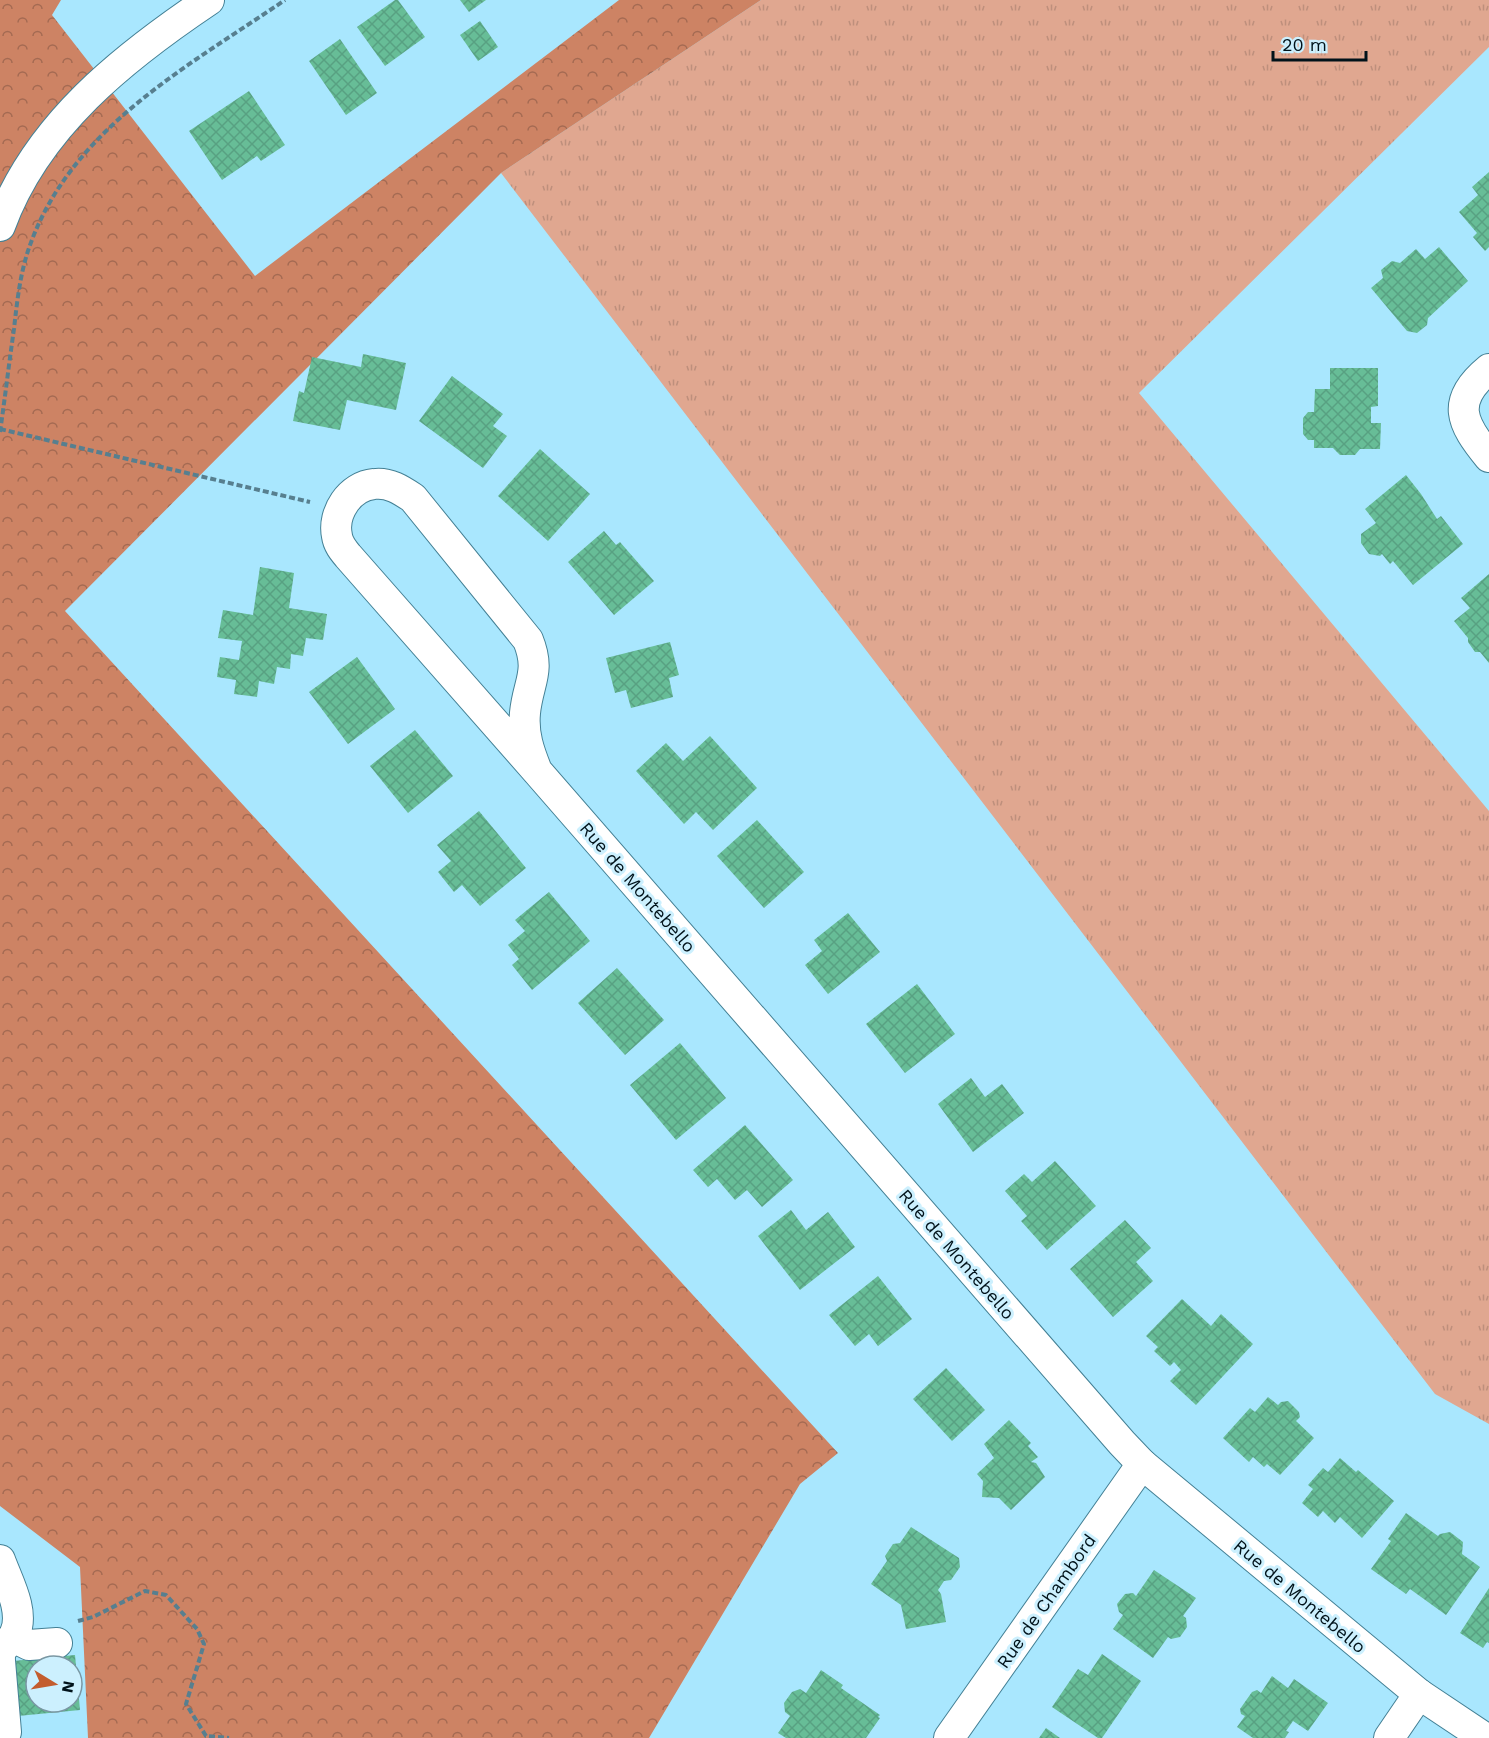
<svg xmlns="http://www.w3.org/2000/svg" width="1489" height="1738" font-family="'Work Sans',sans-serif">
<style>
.grass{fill:url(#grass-tufts)}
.forest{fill:url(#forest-crowns)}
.building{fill:url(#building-cross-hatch);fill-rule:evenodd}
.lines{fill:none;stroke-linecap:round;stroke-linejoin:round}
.minor-casing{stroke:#448095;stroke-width:32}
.path{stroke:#577f8f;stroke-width:4;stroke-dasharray:6 3;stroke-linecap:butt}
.minor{stroke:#fff;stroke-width:30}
.labels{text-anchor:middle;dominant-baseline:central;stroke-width:6;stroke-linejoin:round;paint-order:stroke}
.street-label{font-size:18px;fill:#00121a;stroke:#ccf0fe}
</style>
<defs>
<pattern id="grass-tufts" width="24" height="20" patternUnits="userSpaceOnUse" patternTransform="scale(1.5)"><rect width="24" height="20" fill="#e0a790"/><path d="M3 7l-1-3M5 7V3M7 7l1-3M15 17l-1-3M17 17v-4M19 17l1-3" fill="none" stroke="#be8f7c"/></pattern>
<pattern id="forest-crowns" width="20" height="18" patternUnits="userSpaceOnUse" patternTransform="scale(1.5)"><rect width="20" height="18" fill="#cd8364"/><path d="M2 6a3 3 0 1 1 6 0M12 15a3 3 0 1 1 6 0" fill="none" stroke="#a46a52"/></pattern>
<pattern id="building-cross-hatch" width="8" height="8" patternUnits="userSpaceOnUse" patternTransform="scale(1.5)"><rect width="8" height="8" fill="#67bd97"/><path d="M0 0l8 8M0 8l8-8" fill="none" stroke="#58a182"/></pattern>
</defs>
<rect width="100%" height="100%" fill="#a9e7fe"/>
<polygon class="grass" points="761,0 1489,0 1489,47 1139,393 1489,811 1489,1424 1435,1394 501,173"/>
<polygon class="forest" points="0,0 61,0 52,15 255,276 619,0 761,0 501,173 65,611 838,1453 800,1484 649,1738 88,1738 80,1567 0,1506"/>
<g class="building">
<polygon points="395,0 398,0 425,37 385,66 357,27"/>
<polygon points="460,0 486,0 469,12"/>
<polygon points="480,21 498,47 478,61 460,35"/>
<polygon points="340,39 377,93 346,115 309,61"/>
<polygon points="249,91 285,145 261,161 257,156 222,180 189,131"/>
<polygon points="1489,172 1489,247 1485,251 1473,237 1477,233 1459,212 1478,195 1472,187"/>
<polygon points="1439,247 1468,281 1428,318 1427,325 1417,333 1407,331 1371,288 1383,278 1381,270 1392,261 1400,263 1416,249 1425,259"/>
<polygon points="363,354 406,363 396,410 347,400 340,430 293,421 299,391 304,393 312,357 361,367"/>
<polygon points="1330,368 1378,368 1378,406 1371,407 1371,423 1381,423 1380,449 1360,449 1355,455 1340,455 1333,448 1314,448 1314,440 1308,440 1303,434 1303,418 1308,412 1314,412 1315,389 1330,389"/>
<polygon points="452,376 503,414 493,426 507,436 483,468 419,421"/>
<polygon points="540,449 590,494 548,541 498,496"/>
<polygon points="1406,475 1421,494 1437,519 1441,516 1463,544 1413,585 1393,561 1390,564 1382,554 1380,556 1369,554 1361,543 1361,534 1376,523 1365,509"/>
<polygon points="604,531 616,545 620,542 654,581 614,615 568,562"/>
<polygon points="260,567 294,573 289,608 327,614 323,640 306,638 303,656 291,654 290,669 277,667 274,684 259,681 257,697 234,694 236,680 217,677 220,657 239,660 242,641 218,638 223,610 253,615"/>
<polygon points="1489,574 1489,663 1480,652 1475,652 1468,642 1468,638 1454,621 1470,608 1461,598"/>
<polygon points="670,642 679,675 669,678 673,697 631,708 626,690 615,693 606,658"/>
<polygon points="357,657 395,709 348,744 309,692"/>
<polygon points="415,730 453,776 408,813 370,766"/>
<polygon points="710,736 757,788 713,830 696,812 684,824 636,771 666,743 683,761"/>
<polygon points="479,811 526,868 480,906 462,885 454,892 438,872 451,861 437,845"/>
<polygon points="757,820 804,872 764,908 717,856"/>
<polygon points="549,892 590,941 532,990 512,965 519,959 508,945 525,931 515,920"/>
<polygon points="848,913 880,952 828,994 805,965 822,951 814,940"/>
<polygon points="617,968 664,1020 625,1055 578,1003"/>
<polygon points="917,984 955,1034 905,1073 866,1024"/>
<polygon points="680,1043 726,1098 676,1140 630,1085"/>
<polygon points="971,1078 985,1097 1002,1084 1024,1113 973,1152 938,1104"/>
<polygon points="745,1125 793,1180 762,1207 747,1190 735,1200 717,1179 708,1187 693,1170"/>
<polygon points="1055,1161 1096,1206 1047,1250 1021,1221 1027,1216 1005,1191 1024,1174 1032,1182"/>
<polygon points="791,1210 806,1230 828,1212 855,1247 800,1290 758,1236"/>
<polygon points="1125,1220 1151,1248 1136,1262 1153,1281 1113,1317 1070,1269"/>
<polygon points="878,1276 912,1319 878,1346 869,1334 855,1346 829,1315"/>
<polygon points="1182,1299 1211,1326 1221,1314 1253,1344 1196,1405 1170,1381 1181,1370 1174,1362 1170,1366 1154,1351 1158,1347 1146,1336"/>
<polygon points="946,1368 985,1410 952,1441 913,1399"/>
<polygon points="1268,1397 1278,1405 1281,1402 1288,1401 1299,1412 1300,1417 1296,1421 1314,1438 1280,1475 1267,1464 1264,1467 1253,1457 1249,1462 1223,1438 1250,1408 1255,1412"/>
<polygon points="1009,1420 1031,1443 1028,1446 1038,1457 1031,1462 1036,1463 1045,1477 1011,1510 999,1498 982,1497 983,1481 977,1474 994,1458 984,1444"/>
<polygon points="1340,1458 1356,1472 1358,1470 1394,1501 1362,1538 1340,1517 1335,1523 1323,1511 1318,1517 1302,1503 1313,1489 1308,1485 1323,1468 1328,1472"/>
<polygon points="1406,1513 1438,1536 1440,1534 1450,1532 1463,1542 1462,1554 1480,1567 1446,1615 1410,1589 1406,1594 1371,1569 1391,1541 1388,1539"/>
<polygon points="911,1527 959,1558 960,1567 951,1580 944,1581 938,1590 941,1594 946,1622 906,1629 901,1605 871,1584 887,1561 885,1556 893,1544 900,1543"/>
<polygon points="1154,1570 1196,1598 1183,1616 1186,1618 1187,1627 1180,1637 1171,1639 1168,1637 1153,1658 1113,1629 1123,1615 1119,1612 1117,1604 1125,1594 1133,1593 1136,1596"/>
<polygon points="1489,1588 1489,1643 1487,1642 1483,1648 1460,1633"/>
<polygon points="1102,1654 1141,1681 1102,1738 1098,1738 1052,1707 1078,1669 1088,1675"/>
<path d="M75,1655L80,1710L18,1716L13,1661ZM36,1666H72V1702H36Z"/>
<polygon points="821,1670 843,1685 841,1688 880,1715 878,1717 880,1718 866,1738 786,1738 778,1733 790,1716 785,1712 784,1703 792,1692 800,1689 806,1693"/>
<polygon points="1272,1676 1288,1688 1294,1679 1328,1703 1308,1731 1293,1721 1286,1731 1289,1732 1285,1738 1253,1738 1237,1727 1245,1716 1241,1714 1240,1709 1252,1692 1257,1690 1261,1693"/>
<polygon points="1046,1728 1060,1738 1039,1738"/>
</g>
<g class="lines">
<g class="minor-casing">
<g id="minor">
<path d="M0,226C36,126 124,57 209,0"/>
<path d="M1489,369C1450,401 1461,423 1489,457"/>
<path d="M537,771C529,751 523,734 525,713C528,682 541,672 528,640L413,498C401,490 389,482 374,484C350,486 332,513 337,536C338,544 343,550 348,556L537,771L1122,1443L1142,1464L1419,1694L1485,1738"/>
<path d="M0,1560C7,1580 25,1611 15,1633C12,1642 1,1645 0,1656"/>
<polyline points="13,1637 29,1645 57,1643"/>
<polyline points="0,1661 6,1732"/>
<polyline points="949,1738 1142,1464"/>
<polyline points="1389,1738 1419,1694"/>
</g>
</g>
<g class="path">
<polyline points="0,429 310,502"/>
<path d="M0,432C5,398 9,363 14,329C17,302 20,274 29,248C70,129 187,67 285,0"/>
<polyline points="78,1621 93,1617 145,1591 166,1595 197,1629 204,1644 186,1704 206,1736 229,1738"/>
</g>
<use href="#minor" class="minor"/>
</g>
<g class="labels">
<g class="street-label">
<text transform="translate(638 887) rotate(49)">Rue de Montebello</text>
<text transform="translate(957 1254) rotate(49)">Rue de Montebello</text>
<text transform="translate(1300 1596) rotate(40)">Rue de Montebello</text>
<text transform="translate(1046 1601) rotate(-55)">Rue de Chambord</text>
</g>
</g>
<g transform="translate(54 1684) rotate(101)"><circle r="28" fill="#ccf0fe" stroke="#7a97a3" stroke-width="1.5"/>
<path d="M0-4.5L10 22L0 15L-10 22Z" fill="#c35d2e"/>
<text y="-9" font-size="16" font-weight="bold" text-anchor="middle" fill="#00121a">N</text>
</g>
<path d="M1273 51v9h93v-9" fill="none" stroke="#00121a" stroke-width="3"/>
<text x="1282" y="51" font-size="18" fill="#00121a" stroke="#ccf0fe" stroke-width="4.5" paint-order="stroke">20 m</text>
</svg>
